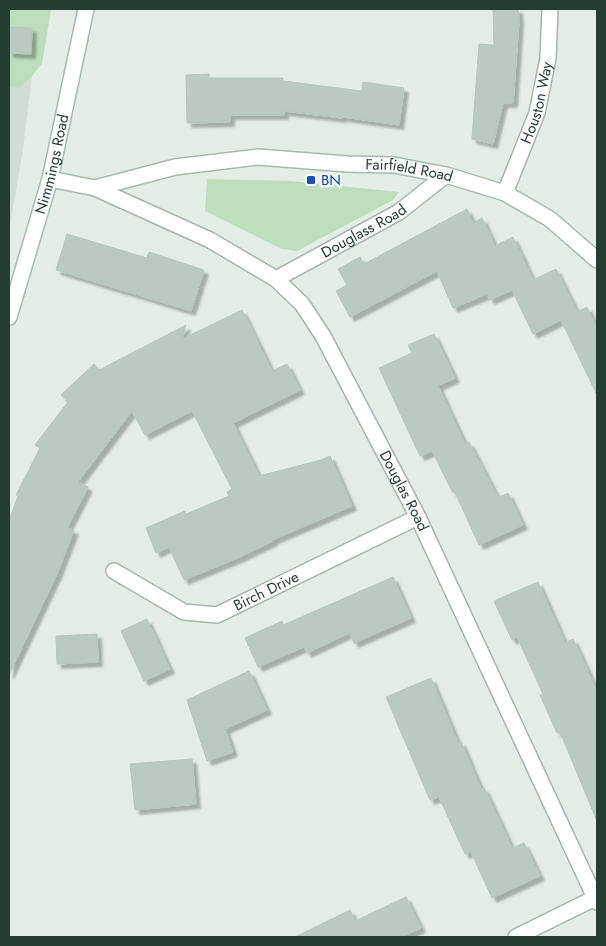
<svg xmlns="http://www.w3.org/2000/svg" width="606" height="946" font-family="Jost,sans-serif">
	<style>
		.built { fill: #d1ddd4 }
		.green { fill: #bcdebd }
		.building { fill: #bbcac1; stroke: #b5c6bb; filter: url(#shadow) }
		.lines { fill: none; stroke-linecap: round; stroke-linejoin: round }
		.minor-casing { stroke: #a6b5ac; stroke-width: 18 }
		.secondary-casing { stroke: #a4bbae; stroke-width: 18 }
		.minor { stroke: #fff; stroke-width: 15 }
		.secondary { stroke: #fff; stroke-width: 15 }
		.transit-dot { fill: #1a4fb4; stroke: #f4f9f5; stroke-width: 2 }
		.labels { text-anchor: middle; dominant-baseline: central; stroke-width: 5; stroke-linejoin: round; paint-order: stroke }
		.street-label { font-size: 15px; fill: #233e30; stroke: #f4f9f5 }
		.transit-label { font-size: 15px; fill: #164399; stroke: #f4f9f5; text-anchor: start }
	</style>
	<defs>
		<filter id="shadow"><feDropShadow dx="4.5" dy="4.5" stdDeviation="1" flood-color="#0004"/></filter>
	</defs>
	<rect width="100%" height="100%" fill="#e3ede6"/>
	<path class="built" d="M9,9H51L42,63L32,76L23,149L9,231Z"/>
	<path class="green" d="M9,9H51L42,63L32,76L19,88L9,87Z
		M207,179L291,181L399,192L393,200L297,251L282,249L205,211Z"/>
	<path class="building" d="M493,9H518L519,21L513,103H503L493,144L472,139L479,44L494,45Z
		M9,27L32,28L31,54L9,53Z
		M209,74V78H283V81L362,91L363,82L404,88L399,125L343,117L342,118L284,111V115H230V122L187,123L186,75Z
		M467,209L473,223L482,218L495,246L513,237L533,280L556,269L577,312L587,307L597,329V395L561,320L533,334L512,290L490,300L487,294L453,308L437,271L350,317L336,291L347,285L338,269L360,257L364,264Z
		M67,234L147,258L149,252L204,270L191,311L56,270Z
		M242,310L272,371L287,364L300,390L233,423L259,476L321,460L330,456L352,506L272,540L273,541L240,557L184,580L169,547L156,553L146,528L185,511L186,514L229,496L227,492L232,489L192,411L145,435L132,411L78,482L88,487L67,528L74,530L57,574L9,675V521L18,496L16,495L40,448L35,445L68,402L61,395L94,364L99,370L186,325L182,339Z
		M434,334L455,378L438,386L465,444L469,442L498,498L508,493L523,525L479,545L455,492L453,493L432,451L420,456L379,368L412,353L408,345Z
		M393,577L411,618L354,643L349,633L307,653L304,647L258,667L245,638L282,621L283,625Z
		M538,582L565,643L573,639L597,691V821L560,732L557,733L540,695L543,694L517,637L512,640L494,601Z
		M147,619L170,669L144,681L121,631Z
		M97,634L98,662L57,664L56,636Z
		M249,671L267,710L225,729L233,752L207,761L187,700Z
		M431,678L458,743L461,742L481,789L484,788L512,848L524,843L540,876L492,898L471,852L465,854L439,797L430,800L386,697Z
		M192,759L196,804L135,810L130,764Z
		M406,897L421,928L401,937H295L350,910L355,921Z"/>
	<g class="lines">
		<defs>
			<g id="minor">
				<path id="s1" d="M95,188L210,240L276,279L302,304L323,336L418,517L597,902"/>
				<path id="s2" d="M505,193L537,113L548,58L550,9"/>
				<path id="s3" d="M276,279L399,212L446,175"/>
				<path id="s4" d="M114,571L184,612L217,615L418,517"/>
				<path d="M516,937L595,898"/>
			</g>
			<g id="secondary">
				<path id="s5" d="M50,179L95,188L175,167L258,157L347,164L394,165L446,175L505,193L550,219L597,260"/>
				<path id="s6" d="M9,317L50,179L86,9"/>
			</g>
		</defs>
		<use href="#minor" class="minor-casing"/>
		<use href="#secondary" class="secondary-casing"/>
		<use href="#minor" class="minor"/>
		<use href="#secondary" class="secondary"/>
	</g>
	<rect class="transit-dot" x="306" y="175" width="10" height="10" rx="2.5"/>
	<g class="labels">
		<g class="street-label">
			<text stroke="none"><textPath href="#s2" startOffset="96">Houston Way</textPath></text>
			<text stroke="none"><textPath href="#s6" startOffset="159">Nimmings Road</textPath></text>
			<text stroke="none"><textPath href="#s5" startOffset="364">Fairfield Road</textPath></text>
			<text stroke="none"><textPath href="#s3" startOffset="100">Douglass Road</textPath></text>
			<text stroke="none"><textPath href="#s1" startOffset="452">Douglas Road</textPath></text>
			<text stroke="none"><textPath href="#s4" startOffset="169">Birch Drive</textPath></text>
		</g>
		<g class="transit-label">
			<text x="321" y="180">BN</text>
		</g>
	</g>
	<rect width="606" height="946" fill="none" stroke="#233e30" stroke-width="20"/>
</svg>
